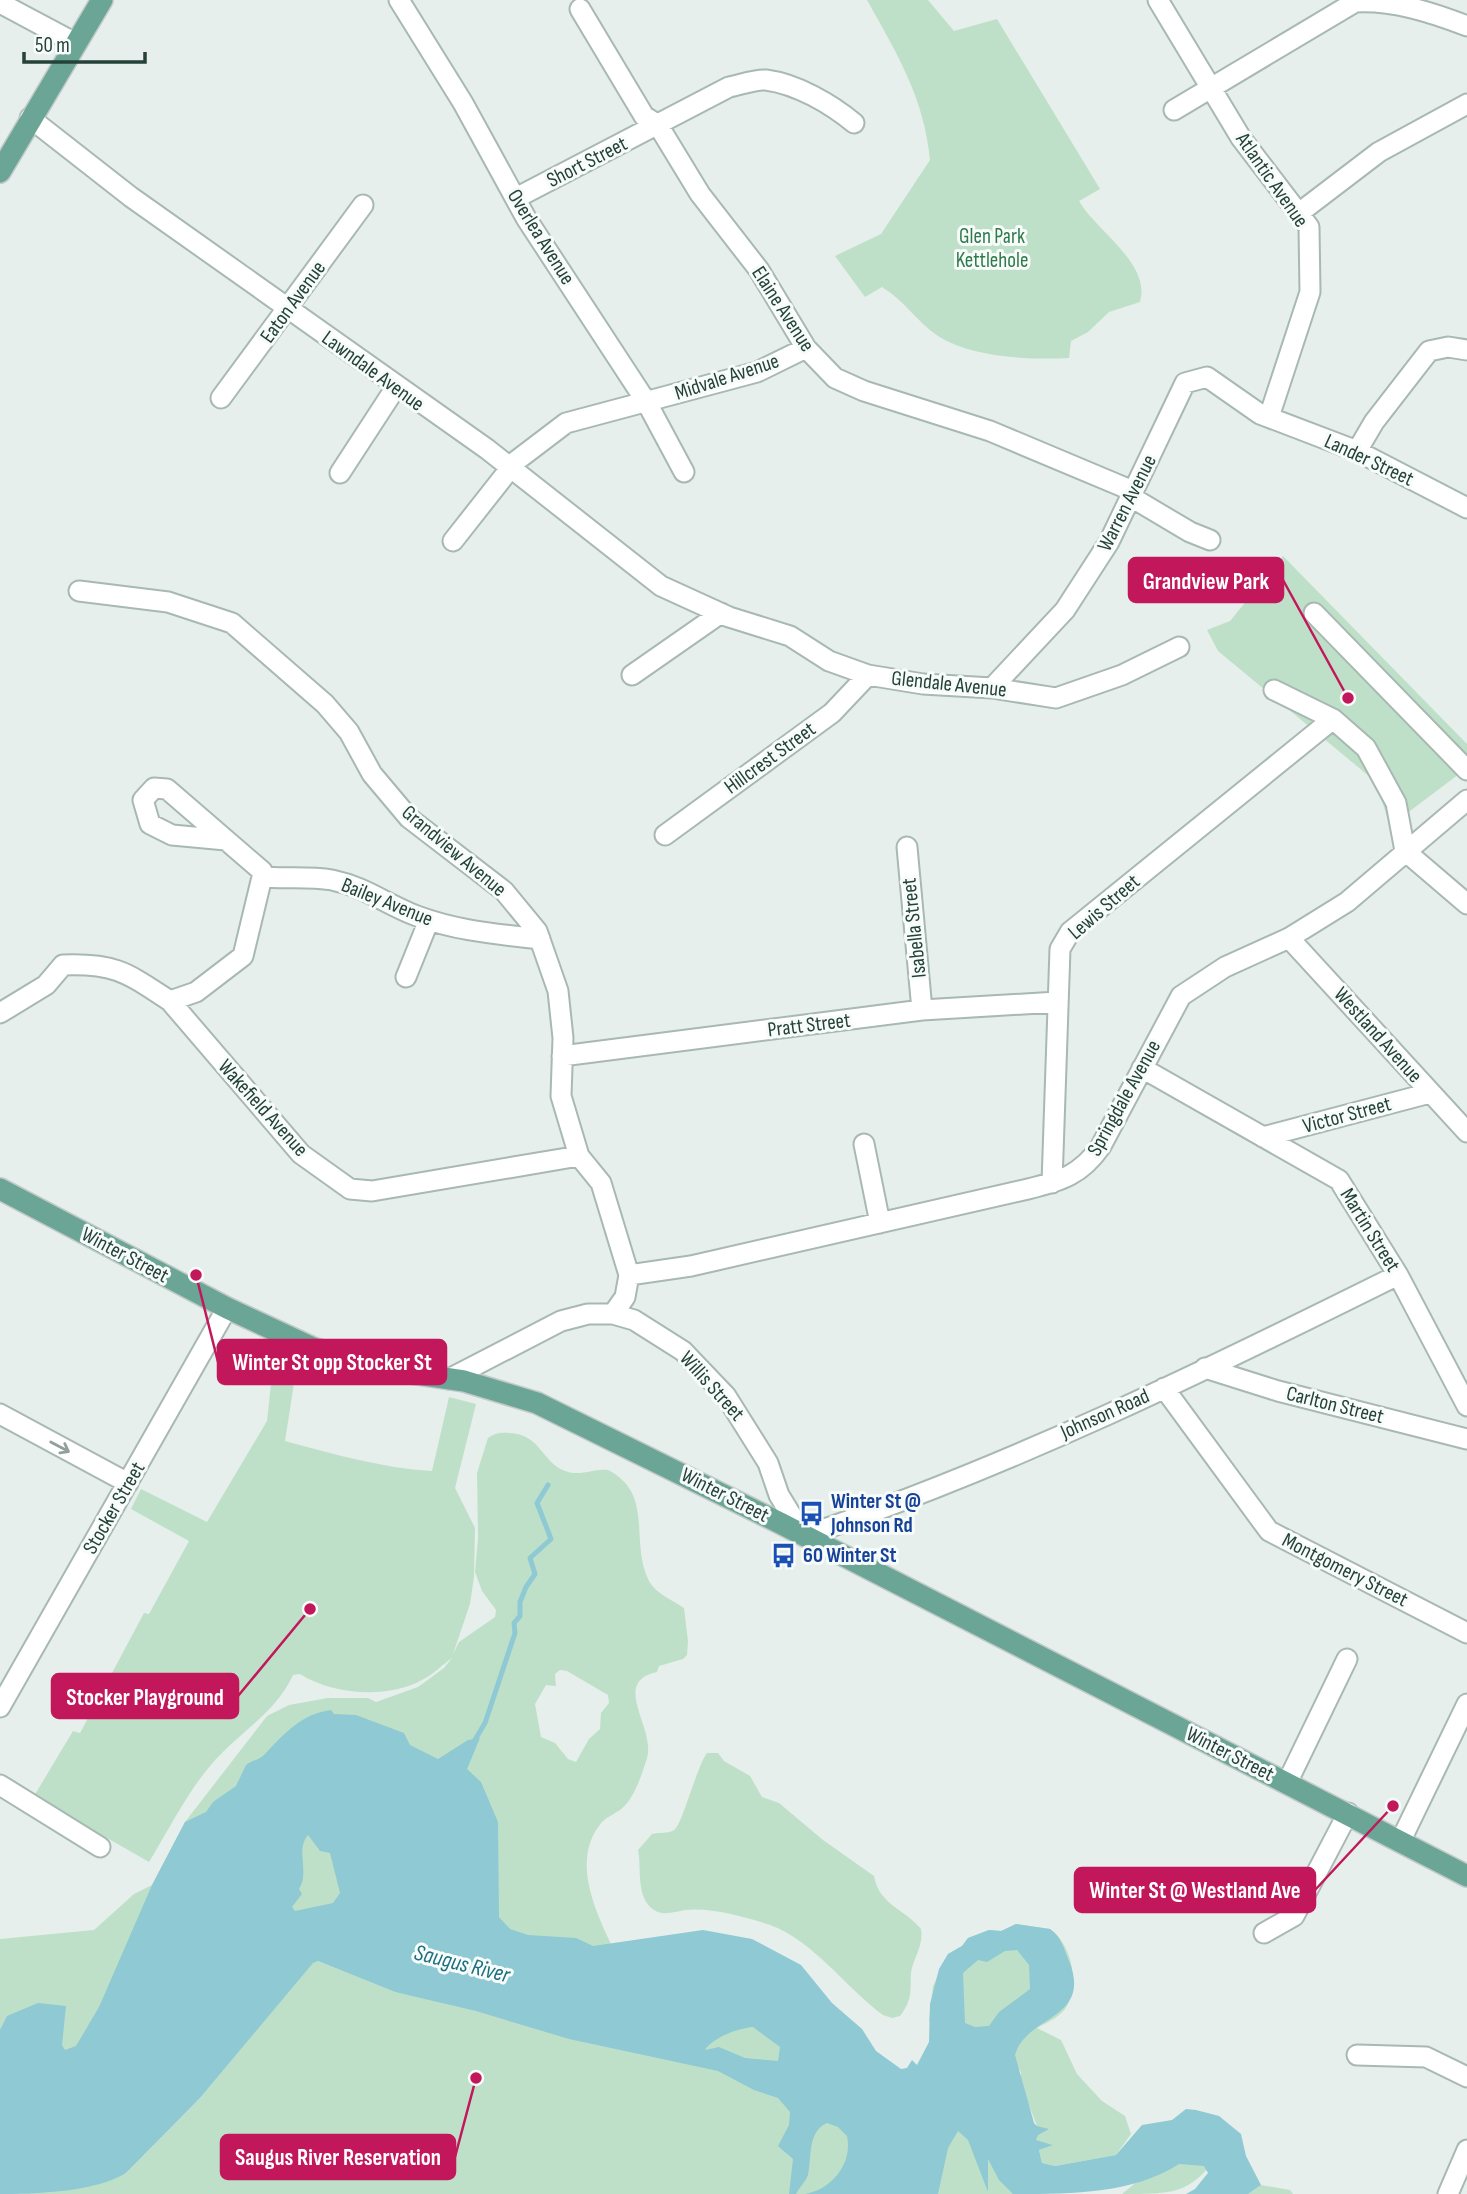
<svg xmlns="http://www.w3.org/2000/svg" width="1467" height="2194" font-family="'Sofia Sans Condensed',sans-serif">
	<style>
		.green { fill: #bfe0c8; fill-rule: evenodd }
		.water { fill: #8ec9d4; fill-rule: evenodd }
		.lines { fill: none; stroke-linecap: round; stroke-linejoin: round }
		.stream { stroke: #8ec9d4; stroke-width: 5 }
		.minor-casing { stroke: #a8b8b2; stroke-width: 23 }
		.major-casing { stroke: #c2cac8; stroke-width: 24 }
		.minor { stroke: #fff; stroke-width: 19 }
		.major { stroke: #6aa596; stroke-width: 21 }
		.oneway { stroke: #92a09c }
		.labels { text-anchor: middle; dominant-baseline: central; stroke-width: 6; stroke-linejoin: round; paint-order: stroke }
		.street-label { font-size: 21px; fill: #24423a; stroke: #f7fbf9 }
		.park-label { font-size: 21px; fill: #2d7a4b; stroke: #f7fbf9 }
		.transit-label { font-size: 21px; font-weight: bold; fill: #164399; stroke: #f7fbf9; text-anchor: start }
		.water-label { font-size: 23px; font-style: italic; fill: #1c6f80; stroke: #f7fbf9 }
		.leader { fill: none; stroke: #c2185b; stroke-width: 2.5 }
		.callout-dot { fill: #c2185b; stroke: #f7fbf9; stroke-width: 2.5 }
		.callout { fill: #c2185b; stroke: #c2185b; stroke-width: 2.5 }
		.callout-label { font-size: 23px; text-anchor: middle; font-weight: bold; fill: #fff }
	</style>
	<rect width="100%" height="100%" fill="#e6efeb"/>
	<path class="green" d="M867,0H928L954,31L997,19L1100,189L1079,201C1096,231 1151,263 1140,302L1109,312L1088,332L1071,341L1069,358C1031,360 972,358 938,336C917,322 904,300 882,287L865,297L835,256L881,234L930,160C924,97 897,54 867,0Z
		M1283,556L1467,744V768L1390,826L1376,782L1218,651L1207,630L1230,621Z
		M274,1356L297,1364L285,1441C334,1454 381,1468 432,1471L449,1397L476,1404L455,1488L475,1528L474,1577L470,1604L453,1654L459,1642L495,1617L496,1610L482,1591L475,1572L478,1538L477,1473L488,1438C494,1433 501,1432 509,1433C541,1434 542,1463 565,1471C581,1477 593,1468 608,1470C655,1494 629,1542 649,1581C655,1593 674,1601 684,1608L688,1641L687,1655L683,1659L659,1666L657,1672C610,1682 656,1728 647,1758C642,1774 634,1800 620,1810C614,1814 607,1817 602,1822C571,1858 594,1908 611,1944L568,1952L353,1895L0,2148V1939L94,1930L134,1894L152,1885L185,1822L267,1716L289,1705L328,1698H368L376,1702L418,1687L444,1668L452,1658C443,1664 434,1674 422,1680C387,1699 333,1695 300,1674L293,1675C277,1710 247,1727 221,1754C191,1784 171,1826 149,1862L34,1796L73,1731L80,1733L144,1613L149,1614L189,1541L131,1509L141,1489L207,1522L267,1421ZM560,1670L567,1671L608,1695L609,1703L601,1713L600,1729L589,1739L576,1762L568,1759L555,1743L541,1737L535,1704L546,1685L556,1686L555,1674Z
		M707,1753H718L724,1761L750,1776L762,1797L779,1803L823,1840L874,1876C879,1905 905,1909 921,1929C924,1946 913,1958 911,1973C910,1991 913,1999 900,2016L892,2018L883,2015C846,1988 814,1941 770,1925C746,1917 710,1907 685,1910C675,1912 663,1916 654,1910C635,1897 642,1868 638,1850L652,1834C659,1832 668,1834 674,1830C682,1826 696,1768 707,1753Z
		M1016,1924L1050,1929C1072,1944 1081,1987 1065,2009C1058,2018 1046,2023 1037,2028L1061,2040L1077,2074L1102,2101L1125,2116L1131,2134L1116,2155L1055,2166L1042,2163L1039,2150L1052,2145L1036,2140L1037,2126L1021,2085V2072L995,2031L929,2021L933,1986L948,1954L962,1946L968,1938L989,1930L1002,1931Z
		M318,1961L395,1992L442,2002L762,2026L859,2136L872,2194H20L91,2185L126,2173L200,2098L313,1962Z
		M955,2124L1024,2194H935L936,2147Z
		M1217,2157C1189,2194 1174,2194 1122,2194L1156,2166Z
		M1261,2185L1290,2190L1293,2194H1248Z"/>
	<path class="water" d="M331,1710L334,1714L356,1715L404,1733L410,1745L438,1759L468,1740L480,1738L467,1769L481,1782L498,1822L499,1917L510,1929L528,1935L576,1938L593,1946L703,1930L752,1939L801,1965L832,2003L862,2029L876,2051L901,2069L907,2068L912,2060L917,2065L929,2042L930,2004L939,1969L948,1954L962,1946L968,1938L989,1930L1001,1931L1016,1924L1050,1929C1061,1936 1064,1949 1069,1961C1093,2020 1026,2015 1015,2055L1034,2123L1037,2126L1049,2129L1038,2135L1036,2140L1053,2145L1039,2150L1042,2163L1055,2166L1116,2155L1142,2125L1172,2120L1186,2109L1196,2110L1219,2116L1241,2134L1246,2156L1261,2185L1248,2194H1186L1195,2189L1208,2173L1204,2166L1179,2164C1132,2194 1072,2194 1013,2194L999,2180L988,2159V2192L968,2140L958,2131L948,2148L938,2194H805C831,2190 853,2164 847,2136L838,2127L827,2123C807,2132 812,2157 808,2175C806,2181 799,2188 796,2194H789L793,2159L778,2146L789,2125L790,2112L778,2098L754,2090L718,2071L569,2039L476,2011L395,1992L318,1961L313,1963L200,2098L126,2173C96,2192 35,2194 0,2194V2030L7,2016L38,2003L66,2006L62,2045L65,2050L76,2046L99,2007L152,1885L185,1822L206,1812L213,1802L236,1786L246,1765C252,1760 260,1760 265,1754C285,1733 301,1714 331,1710ZM308,1835L320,1851L330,1853L340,1893L333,1903L295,1911L292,1907L302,1894L299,1889C310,1872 295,1850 308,1835ZM1005,1951L1017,1950L1029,1965L1030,1989L999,2012L989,2026L975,2027L965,2023L963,1973L978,1960L987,1962ZM753,2027L780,2047L778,2061L745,2058L719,2047L705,2050C712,2038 738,2028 753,2027Z"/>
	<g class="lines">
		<path class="stream" d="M473,1743L485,1723L515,1633L514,1623L520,1616V1602L526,1587L535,1574L530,1558L551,1539L537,1503L548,1485"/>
		<defs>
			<path id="minor" d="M399,0L463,103L526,218L647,403L684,472
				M1158,0L1241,138L1309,227L1310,292L1269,417
				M0,3L75,43
				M580,9L644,116L658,125L700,194L759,270L806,348L835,378L864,391L990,431L1133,491
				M1174,110L1355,2C1393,0 1431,12 1467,26
				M30,118L131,197L487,449L661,586L729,617L790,636L829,661L868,675L923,684L992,688L1056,698L1122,675L1179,647
				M516,198L729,87C740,85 755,79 766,80C797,84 831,104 854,123
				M1299,213L1379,152L1467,104
				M221,398L363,205
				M1357,451L1374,422L1429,351L1448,347L1467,350
				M340,473L396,387
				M1131,497L1190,532L1210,540
				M453,541L516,461L566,423L757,372L806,348
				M79,591L168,602L232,623L325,704L349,732L372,774L409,818L504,891L537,931L558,991L563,1038L561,1096L579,1156L601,1183L629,1275
				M1314,613L1467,770
				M632,675L721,613
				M992,688L1065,610L1109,542L1185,383L1207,377L1260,414L1357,451L1467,508
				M1274,690L1333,719L1366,748L1396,803L1405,851L1467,904
				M665,835L832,713L868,675
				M226,840L172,835L150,824L143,800L154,788L167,789L262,871V877
				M907,847L922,1010
				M1289,938L1467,1132
				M406,977L429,920
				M170,1001L301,1154L350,1189L372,1191L579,1156
				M0,1013L46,985L63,965C116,963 127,973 170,1001L196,992L243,956L262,877C285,879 309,876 332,880C366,887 387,905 417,916C457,931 497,934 540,939
				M562,1056L922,1010L1057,1002
				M1142,1068L1339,1180L1398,1275L1467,1406
				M1263,1137L1430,1093
				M864,1144L880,1223
				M1052,1183L1060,949L1070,932L1333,719
				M613,1314L625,1297L629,1275L691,1266L1028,1189C1061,1181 1081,1175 1101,1146L1181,996L1225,967L1289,938L1347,902L1467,800
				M1205,1368L1278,1391L1467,1439
				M449,1379L561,1321L588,1314H613L634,1320L683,1351L726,1396L768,1463L779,1495L804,1536C1009,1467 1205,1371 1398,1275
				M1164,1388L1269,1531L1467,1633
				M0,1414L128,1483
				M0,1707L227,1308
				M1287,1783L1347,1659
				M0,1785L100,1847
				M1401,1840L1467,1704
				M1264,1933L1294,1916L1348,1813
				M1357,2055L1426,2057L1467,2077
				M1448,2194L1467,2150"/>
			<path id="major" d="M0,172L102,0
				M0,1189L227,1308L313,1348L370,1367L464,1381L537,1403L782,1524L1467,1876"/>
		</defs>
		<use href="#minor" class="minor-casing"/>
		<use href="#major" class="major-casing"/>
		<use href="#minor" class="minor"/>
		<use href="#major" class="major"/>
	</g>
	<defs><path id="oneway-shaft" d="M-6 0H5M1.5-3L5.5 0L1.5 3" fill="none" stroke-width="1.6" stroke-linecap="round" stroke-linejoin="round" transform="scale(1.75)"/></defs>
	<use class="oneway" href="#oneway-shaft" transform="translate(60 1447) rotate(28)"/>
	<defs>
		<symbol id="bus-bare" viewBox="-9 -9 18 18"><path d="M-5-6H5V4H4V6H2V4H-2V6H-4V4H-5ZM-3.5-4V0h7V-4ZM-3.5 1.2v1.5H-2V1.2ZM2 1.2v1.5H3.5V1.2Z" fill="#1a4fb4" stroke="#f7fbf9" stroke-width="2.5" paint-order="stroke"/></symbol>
	</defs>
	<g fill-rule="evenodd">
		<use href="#bus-bare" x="794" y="1496" width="35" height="35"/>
		<use href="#bus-bare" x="766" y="1538" width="35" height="35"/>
	</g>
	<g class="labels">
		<g class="street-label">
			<text transform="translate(587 162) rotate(-27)">Short Street</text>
			<text transform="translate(1272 180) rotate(55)">Atlantic Avenue</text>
			<text transform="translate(541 237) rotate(58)">Overlea Avenue</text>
			<text transform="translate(293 302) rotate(-54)">Eaton Avenue</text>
			<text transform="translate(783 309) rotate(57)">Elaine Avenue</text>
			<text transform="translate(373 371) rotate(36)">Lawndale Avenue</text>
			<text transform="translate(727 377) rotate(-18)">Midvale Avenue</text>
			<text transform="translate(1369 460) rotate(25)">Lander Street</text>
			<text transform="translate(1127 503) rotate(-63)">Warren Avenue</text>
			<text transform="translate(949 684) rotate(6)">Glendale Avenue</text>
			<text transform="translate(770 758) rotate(-36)">Hillcrest Street</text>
			<text transform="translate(454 851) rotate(40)">Grandview Avenue</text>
			<text transform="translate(387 902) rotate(22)">Bailey Avenue</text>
			<text transform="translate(1104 907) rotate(-41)">Lewis Street</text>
			<text transform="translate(914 928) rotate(-96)">Isabella Street</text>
			<text transform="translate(809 1025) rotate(-7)">Pratt Street</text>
			<text transform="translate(1378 1035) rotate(48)">Westland Avenue</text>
			<text transform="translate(1124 1098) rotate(-61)">Springdale Avenue</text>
			<text transform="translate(263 1108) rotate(48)">Wakefield Avenue</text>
			<text transform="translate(1347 1115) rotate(-15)">Victor Street</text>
			<text transform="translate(1370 1230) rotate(58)">Martin Street</text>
			<text transform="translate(125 1255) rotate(28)">Winter Street</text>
			<text transform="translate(712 1386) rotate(48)">Willis Street</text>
			<text transform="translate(1335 1405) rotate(14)">Carlton Street</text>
			<text transform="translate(1105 1414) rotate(-24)">Johnson Road</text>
			<text transform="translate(725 1495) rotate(27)">Winter Street</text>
			<text transform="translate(114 1508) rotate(-60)">Stocker Street</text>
			<text transform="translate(1345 1570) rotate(27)">Montgomery Street</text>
			<text transform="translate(1230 1754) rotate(27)">Winter Street</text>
		</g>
		<g class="park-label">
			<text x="992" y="236">Glen Park<tspan x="992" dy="24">Kettlehole</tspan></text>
		</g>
		<g class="transit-label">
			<text x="831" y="1501">Winter St @<tspan x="831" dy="24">Johnson Rd</tspan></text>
			<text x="803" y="1555">60 Winter St</text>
		</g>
		<g class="water-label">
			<text transform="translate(462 1964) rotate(14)">Saugus River</text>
		</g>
	</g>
	<path class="leader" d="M1348 698L1283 580M196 1275L218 1362M310 1609L238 1696M1393 1806L1315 1890M476 2078L455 2157"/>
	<g class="callout-dot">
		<circle cx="1348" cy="698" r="7"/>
		<circle cx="196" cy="1275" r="7"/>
		<circle cx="310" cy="1609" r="7"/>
		<circle cx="1393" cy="1806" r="7"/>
		<circle cx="476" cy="2078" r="7"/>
	</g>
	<g class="callout">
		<rect x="1129" y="558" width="154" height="44" rx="7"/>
		<rect x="218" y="1340" width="228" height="44" rx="7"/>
		<rect x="52" y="1674" width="186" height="44" rx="7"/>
		<rect x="1075" y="1868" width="240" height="44" rx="7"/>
		<rect x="221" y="2135" width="234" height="44" rx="7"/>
	</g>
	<g class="callout-label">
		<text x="1206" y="589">Grandview Park</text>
		<text x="332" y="1370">Winter St opp Stocker St</text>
		<text x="145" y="1705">Stocker Playground</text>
		<text x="1195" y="1898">Winter St @ Westland Ave</text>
		<text x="338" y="2165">Saugus River Reservation</text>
	</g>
	<path d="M24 52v10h121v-10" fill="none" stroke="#24423a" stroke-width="3.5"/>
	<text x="35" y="52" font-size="21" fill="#24423a" stroke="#f7fbf9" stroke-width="5" paint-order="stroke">50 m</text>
</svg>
